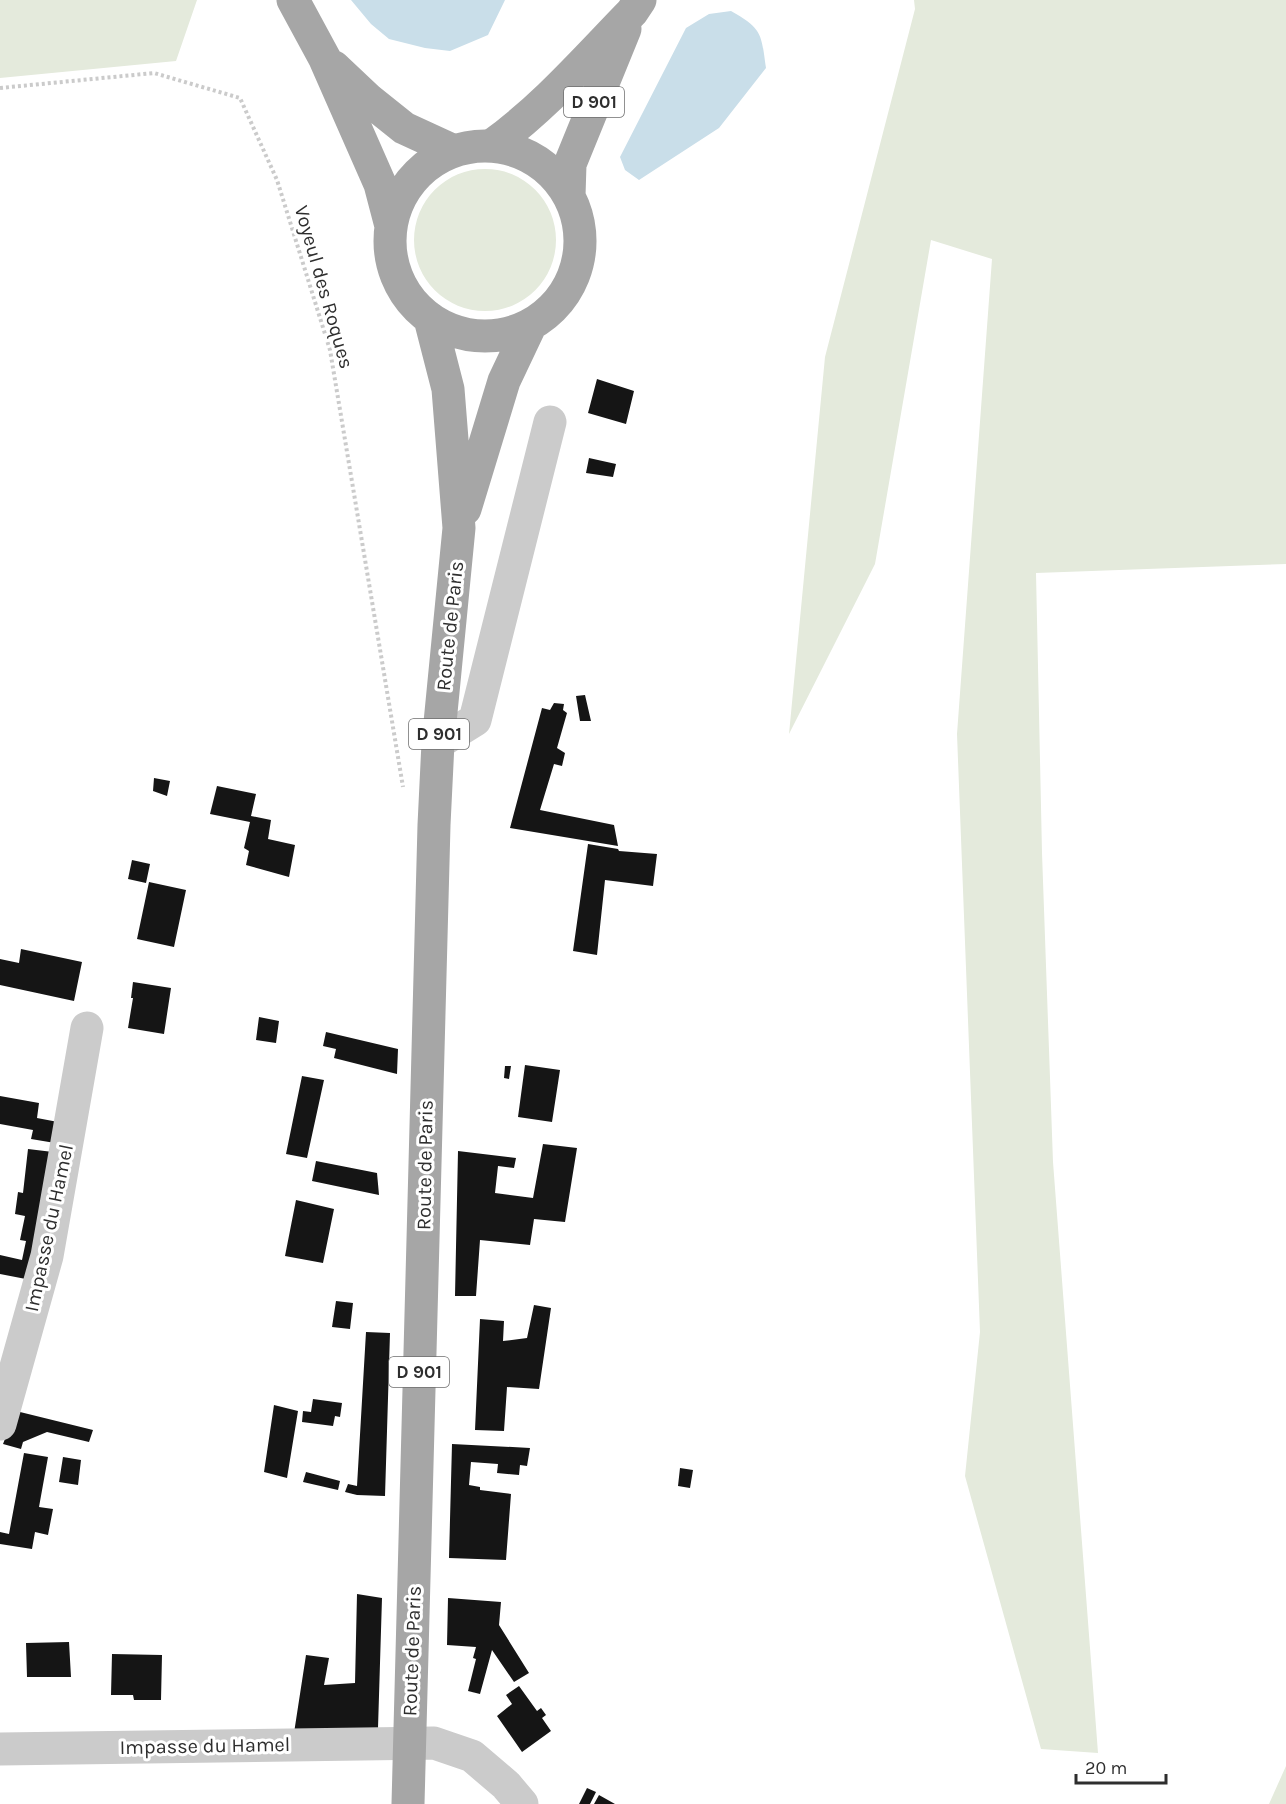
<svg xmlns="http://www.w3.org/2000/svg" width="1286" height="1804" font-family="Karla,sans-serif">
	<style>
		.green { fill: #e4eadc }
		.water { fill: #c9dee9 }
		.building { fill: #151515 }
		.lines { fill: none; stroke-linecap: round; stroke-linejoin: round }
		.path { stroke: #cbcbcb; stroke-width: 4; stroke-dasharray: 3 3; stroke-linecap: butt }
		.minor { stroke: #cbcbcb; stroke-width: 33 }
		.major { stroke: #a6a6a6; stroke-width: 33 }
		.labels { text-anchor: middle; dominant-baseline: central; stroke-width: 6; stroke-linejoin: round; paint-order: stroke }
		.shield { fill: #fff; stroke: #6d6d6d; stroke-width: 1.5 }
		.shield-label { font-size: 18px; font-weight: bold; fill: #2e2e2e }
		.street-label { font-size: 20px; fill: #2e2e2e; stroke: #fff }
	</style>
	<rect width="100%" height="100%" fill="#fff"/>
	<path class="green" d="M0,0H197L176,61L0,78Z
		M914,0H1286V564L1036,573L1042,853L1053,1162L1098,1753L1041,1749L965,1476L980,1332L957,734L992,259L931,240L875,564L789,734L825,357L915,9Z
		M414 240a71 71 0 1 1 142 0a71 71 0 1 1-142 0Z
		M1286,1766V1804H1269Z"/>
	<path class="water" d="M351,0H505L488,35L450,51L425,48L389,39L371,24Z
		M731,11C763,29 761,34 766,68L719,128L639,180L625,170L620,157L686,28L709,14Z"/>
	<path class="building" d="M597,379L634,391L626,424L588,413Z
		M589,458L616,464L613,477L586,473Z
		M585,695L591,721H580L576,696Z
		M554,703L564,704L563,710L567,713L557,748L565,753L562,766L554,764L540,810L614,825L618,846L510,828L542,708L550,710Z
		M154,778L170,781L167,796L153,791Z
		M217,786L256,794L251,816L271,820L268,839L295,845L289,877L246,865L249,851L244,848L250,822L210,814Z
		M588,844L618,849L619,851L657,854L653,886L605,880L597,955L573,951Z
		M132,860L150,864L146,883L128,879Z
		M149,882L186,890L174,947L137,939Z
		M21,949L82,962L74,1001L0,985V959L19,963Z
		M133,982L171,988L164,1034L128,1028L133,998H131Z
		M259,1017L279,1021L276,1043L256,1040Z
		M326,1032L398,1049L397,1074L334,1058L336,1049L323,1046Z
		M525,1065L560,1070L552,1122L518,1117Z
		M505,1066H511L509,1079L504,1078Z
		M302,1076L324,1080L307,1158L286,1154Z
		M0,1096L39,1103L37,1118L58,1122L55,1143L31,1139L33,1130L0,1124Z
		M543,1144L577,1148L565,1222L534,1219L530,1245L480,1240L476,1296H455L458,1151L516,1158L514,1168L498,1166L495,1193L533,1198Z
		M28,1149L53,1152L31,1280L0,1274V1255L22,1260L26,1241L20,1240L25,1216L15,1214L18,1192L23,1193Z
		M316,1161L377,1173L379,1195L312,1181Z
		M296,1200L334,1209L323,1263L285,1256Z
		M336,1301L353,1303L350,1329L332,1327Z
		M534,1305L551,1308L539,1389L507,1387L504,1431L475,1430L480,1319L504,1321L503,1341L527,1338Z
		M366,1332L390,1333L385,1496L357,1495L345,1492L348,1484L357,1486Z
		M313,1399L342,1403L340,1417L335,1416L333,1426L302,1422L303,1411L311,1412Z
		M274,1405L298,1411L287,1478L264,1472Z
		M16,1411L93,1430L89,1442L47,1432L23,1442L21,1449L3,1444Z
		M452,1444L530,1448L527,1466L520,1465L519,1475L497,1473L498,1464L471,1462L469,1485L480,1487V1490L511,1494L506,1560L449,1558Z
		M24,1453L48,1457L39,1507L53,1509L48,1535L35,1532L32,1549L0,1544V1532L9,1534Z
		M63,1457L81,1460L78,1485L59,1482Z
		M680,1468L693,1470L690,1488L678,1486Z
		M306,1472L340,1481L338,1490L303,1482Z
		M357,1594L382,1598L378,1728L294,1733L306,1655L329,1658L324,1685L355,1683Z
		M448,1598L501,1602L499,1625L529,1673L514,1682L492,1650L480,1694L468,1691L476,1659L473,1658L476,1647L447,1645Z
		M69,1642L71,1677H27L26,1643Z
		M112,1654L162,1655L161,1700H134L133,1695H111Z
		M519,1686L537,1711L541,1708L546,1715L542,1718L551,1731L522,1752L497,1716L512,1704L506,1695Z
		M587,1788L596,1792L590,1804H579Z
		M599,1795L615,1804H594Z"/>
	<g class="lines">
		<path class="path" d="M0,88L154,73L240,98L277,180L330,350L403,787"/>
		<path class="minor" d="M438,743L475,720L550,422
			M0,1424L47,1256L87,1028
			M0,1749L434,1743L472,1756L506,1785L522,1804"/>
		<path class="major" d="M293,0L325,59L380,184L391,226
			M334,67L369,100L404,128L454,151
			M491,146C544,108 587,58 632,12L640,0
			M390 241a95 95 0 1 1 190 0a95 95 0 1 1-190 0Z
			M569,196L570,164L625,29
			M465,509L504,381L531,324
			M408,1804L434,825L438,743L459,528L448,389L430,319"/>
	</g>
	<g class="labels">
		<g class="shield">
			<rect x="564" y="87" width="60" height="30" rx="4.5"/>
			<rect x="409" y="719" width="60" height="30" rx="4.5"/>
			<rect x="389" y="1357" width="60" height="30" rx="4.5"/>
		</g>
		<g class="shield-label">
			<text x="594" y="102">D 901</text>
			<text x="439" y="734">D 901</text>
			<text x="419" y="1372">D 901</text>
		</g>
		<g class="street-label">
			<text transform="translate(324 287) rotate(74)">Voyeul des Roques</text>
			<text transform="translate(450 626) rotate(-84)">Route de Paris</text>
			<text transform="translate(425 1165) rotate(-89)">Route de Paris</text>
			<text transform="translate(49 1228) rotate(-78)">Impasse du Hamel</text>
			<text transform="translate(412 1651) rotate(-88)">Route de Paris</text>
			<text transform="translate(205 1746) rotate(-1)">Impasse du Hamel</text>
		</g>
	</g>
	<path d="M1076 1774v9h90v-9" fill="none" stroke="#2e2e2e" stroke-width="3"/>
	<text x="1085" y="1774" font-size="18" fill="#2e2e2e" stroke="#ffffff" stroke-width="4.5" paint-order="stroke">20 m</text>
</svg>
